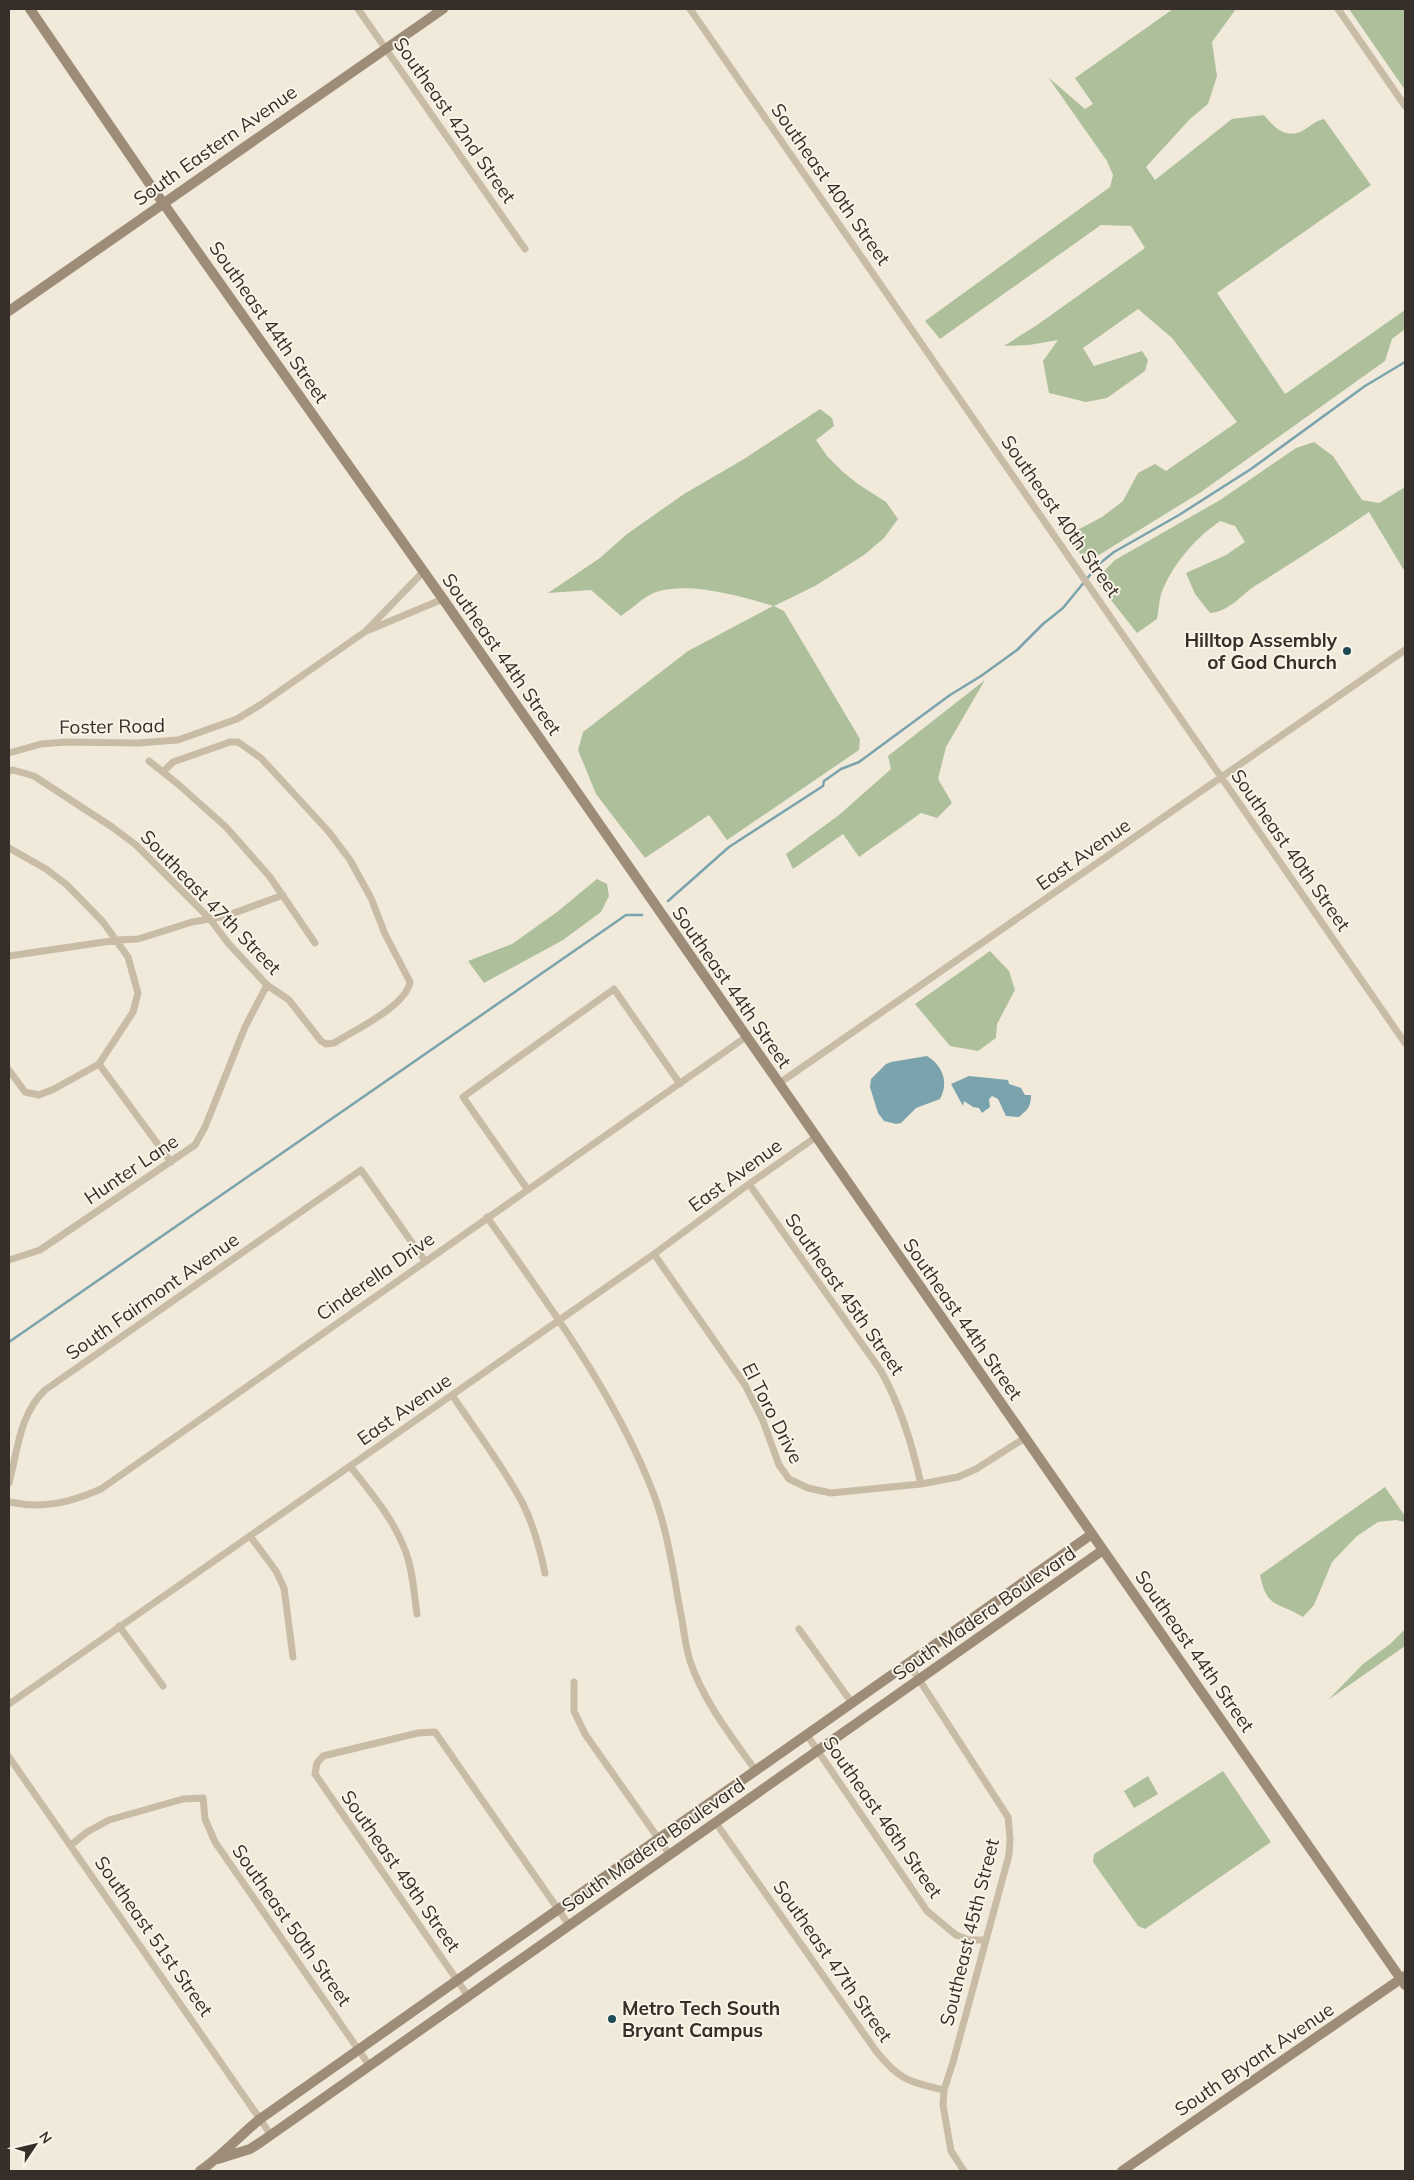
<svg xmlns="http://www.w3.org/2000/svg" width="1414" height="2180" font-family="Mulish,sans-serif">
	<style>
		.green { fill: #aec09b }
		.water { fill: #7aa3ae }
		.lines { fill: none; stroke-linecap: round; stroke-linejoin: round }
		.stream { stroke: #7aa3ae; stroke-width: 2.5 }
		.street { stroke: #c9bca7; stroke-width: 7 }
		.secondary { stroke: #9d8c78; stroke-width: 10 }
		.poi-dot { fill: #1e4a57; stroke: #f9f4e7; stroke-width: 2 }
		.labels { text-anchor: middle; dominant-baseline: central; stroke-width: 4; stroke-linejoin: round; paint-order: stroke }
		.street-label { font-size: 19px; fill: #362e28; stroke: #f9f4e7 }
		.poi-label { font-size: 19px; font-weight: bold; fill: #362e28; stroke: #f9f4e7; text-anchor: end }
	</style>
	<rect width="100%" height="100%" fill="#f1eadb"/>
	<path class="green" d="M1173,9H1236L1212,42L1217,76L1208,104L1190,119L1146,167L1155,180L1232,119L1264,115C1273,126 1284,138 1300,132C1309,128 1314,121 1324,119L1371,185L1217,293L1285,394L1405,310V329L1392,339L1385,361L1201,492L1086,563L1068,535L1102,517L1123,501L1138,473L1155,464L1166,471L1237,422L1172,338L1138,309L1083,348L1094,366L1142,351L1148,360L1145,371L1107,398L1086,402L1049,393L1043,361L1058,340L1029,345L1004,346L1037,325L1145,248L1131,226L1101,225L940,339L925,321L1110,187L1113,175L1107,161L1048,77L1085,109L1093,104L1075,78Z
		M1349,9H1405V90Z
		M820,409L832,418L834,426L816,440L827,456L843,472L858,484L886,502L898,519L884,538L864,555L815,586L774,606L784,611L860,739L859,750L727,840L709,815L645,858L596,794L578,750L583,732L688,651L773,606C742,596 688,581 656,592C644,596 632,609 621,616L591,590L548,593L600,558L627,534L684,494L744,459Z
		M1314,442L1333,456L1362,500L1379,503L1405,487V572L1369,512C1333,537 1296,560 1258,584C1240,595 1231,611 1210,613L1195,594L1186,573L1226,555L1245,542L1235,526L1220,521C1196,538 1175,561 1163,589C1159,598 1159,609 1157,619L1137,633L1095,580L1115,560L1220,500L1296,448Z
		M985,680L946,747L938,779L952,803L937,818L921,813L859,857L843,834L793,869L786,854L839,815L891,769L888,756Z
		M597,879L607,884L609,896L601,912L563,940L484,983L468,961L512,944L557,912Z
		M990,951L1009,971L1015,990L997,1024L996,1038L978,1051L950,1046L915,1004Z
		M1385,1487L1405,1516V1522L1396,1520L1378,1522L1357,1536L1332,1562L1314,1605L1303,1617C1277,1601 1267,1609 1260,1575Z
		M1405,1629V1646L1328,1700L1363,1664L1390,1644Z
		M1223,1771L1271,1842L1145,1929L1138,1926L1093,1862L1094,1854Z
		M1148,1776L1158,1794L1134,1808L1124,1791Z"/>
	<path class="water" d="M927,1056C943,1066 949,1082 940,1099L916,1108L901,1123L896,1124L884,1121L878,1113L870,1087L871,1079L886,1064L891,1062Z
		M969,1076L1008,1080L1009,1084L1021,1088L1025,1095H1031C1031,1107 1027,1110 1019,1117L1006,1116L998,1099L992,1096L989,1099L990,1107L982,1113L979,1108L973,1107L964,1101L963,1106L951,1084Z"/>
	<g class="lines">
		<path class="stream" d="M668,901L729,847L823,786L824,781L841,769L859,762L950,695L981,676L1017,650L1043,624L1063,608L1099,564L1114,552L1179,515L1251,469L1365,386L1405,362
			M9,1342L626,915H642"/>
		<path class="street" d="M358,9L525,249
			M690,9L1405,1043
			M1338,9L1405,106
			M369,630L443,599
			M9,753L41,744L66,742L138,743L178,740L237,719L260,705L366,631L423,572
			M149,761L179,785L226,827L270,877L315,943
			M9,771L13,770L34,776L112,827L136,845L210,919L228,943L267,985L289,1000L321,1041L326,1044L334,1043C355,1030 406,1006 410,982L385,934L371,898L350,860L329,832L261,758L238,742H230L173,762L164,771
			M9,848L46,869L67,885L103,922L128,957L138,993L133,1012L99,1064L54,1089L39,1095L25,1092L9,1070
			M9,956L118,940L138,939L192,922L226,916L283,895
			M99,1064L171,1162
			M778,1084L1405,650
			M749,1184L881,1371C901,1407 912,1444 921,1484
			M528,1190L463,1097L614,989L680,1084
			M487,1217C548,1304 616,1395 654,1495C669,1535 674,1579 682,1620C684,1633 686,1648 690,1661C704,1702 731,1736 756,1771
			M654,1254L745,1385L763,1421L779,1465L789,1479L808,1488L831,1493L921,1484L958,1477L976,1469L1025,1438
			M9,1260L40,1250L195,1145L205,1127L245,1027L267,985
			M452,1395C476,1431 503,1466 523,1504C534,1526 540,1549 545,1573
			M350,1466C371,1493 393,1518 405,1550C413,1570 414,1593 417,1614
			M9,1483C18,1450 19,1415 45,1390L361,1170L425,1261
			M9,1502C43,1509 69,1503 101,1489L746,1037
			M250,1536L276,1571L284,1588L293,1657
			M119,1626L163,1686
			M799,1629L852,1703
			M909,1664L1008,1817L1010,1839L1009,1855L953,2062L944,2090L943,2105L951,2151L964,2171
			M574,1682V1711L585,1734L670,1855
			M9,1704L654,1254L749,1184L816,1137
			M807,1735L927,1911L956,1935L969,1940H985
			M9,1757L271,2135
			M716,1823L876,2051C899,2080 909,2082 944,2090
			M71,1845L87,1832L109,1820L183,1799L203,1798L205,1819L215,1842L369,2065
			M468,1996L315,1774L317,1763L323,1756L418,1733L435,1732L569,1925"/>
		<path class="secondary" d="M30,9L149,183L443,599L1405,1985
			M9,311L443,9
			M218,2159L250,2149L261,2142L1103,1550
			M200,2171C222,2156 239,2136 260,2119L1092,1534
			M1122,2171L1405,1976"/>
	</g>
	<g class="poi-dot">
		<circle cx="1347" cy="651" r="5"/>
		<circle cx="612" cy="2019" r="5"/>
	</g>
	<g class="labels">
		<g class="street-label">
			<text transform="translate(455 120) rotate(55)">Southeast 42nd Street</text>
			<text transform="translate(215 145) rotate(-35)">South Eastern Avenue</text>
			<text transform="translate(831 184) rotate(55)">Southeast 40th Street</text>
			<text transform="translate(269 322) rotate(55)">Southeast 44th Street</text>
			<text transform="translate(1061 516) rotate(55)">Southeast 40th Street</text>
			<text transform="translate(502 654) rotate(55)">Southeast 44th Street</text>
			<text transform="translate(112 726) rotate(-1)">Foster Road</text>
			<text transform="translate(1291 850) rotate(55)">Southeast 40th Street</text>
			<text transform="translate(1083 854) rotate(-35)">East Avenue</text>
			<text transform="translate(211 902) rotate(46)">Southeast 47th Street</text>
			<text transform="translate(732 987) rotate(55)">Southeast 44th Street</text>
			<text transform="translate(131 1169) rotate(-34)">Hunter Lane</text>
			<text transform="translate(735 1175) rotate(-36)">East Avenue</text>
			<text transform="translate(375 1276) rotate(-35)">Cinderella Drive</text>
			<text transform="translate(845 1294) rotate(55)">Southeast 45th Street</text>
			<text transform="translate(152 1296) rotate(-35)">South Fairmont Avenue</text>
			<text transform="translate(963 1319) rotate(55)">Southeast 44th Street</text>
			<text transform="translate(404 1409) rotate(-35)">East Avenue</text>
			<text transform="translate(773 1413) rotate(63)">El Toro Drive</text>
			<text transform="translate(984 1613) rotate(-35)">South Madera Boulevard</text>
			<text transform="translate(1195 1651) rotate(55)">Southeast 44th Street</text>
			<text transform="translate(883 1817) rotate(55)">Southeast 46th Street</text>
			<text transform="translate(653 1845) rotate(-35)">South Madera Boulevard</text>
			<text transform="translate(401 1871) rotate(55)">Southeast 49th Street</text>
			<text transform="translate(292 1925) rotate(55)">Southeast 50th Street</text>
			<text transform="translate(969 1932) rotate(-76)">Southeast 45th Street</text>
			<text transform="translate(154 1936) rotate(55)">Southeast 51st Street</text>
			<text transform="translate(833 1961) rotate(55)">Southeast 47th Street</text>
			<text transform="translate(1254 2059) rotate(-34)">South Bryant Avenue</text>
		</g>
		<g class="poi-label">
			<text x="1337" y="640">Hilltop Assembly<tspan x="1337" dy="22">of God Church</tspan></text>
			<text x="622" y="2008" text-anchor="start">Metro Tech South<tspan x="622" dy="22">Bryant Campus</tspan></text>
		</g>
	</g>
	<rect width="1414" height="2180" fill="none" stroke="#362e28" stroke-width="20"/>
	<g transform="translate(35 2145) rotate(55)" stroke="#f9f4e7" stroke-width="4" paint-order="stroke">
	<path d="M0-4L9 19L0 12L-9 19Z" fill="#362e28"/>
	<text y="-8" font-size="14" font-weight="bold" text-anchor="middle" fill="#362e28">N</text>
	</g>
</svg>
